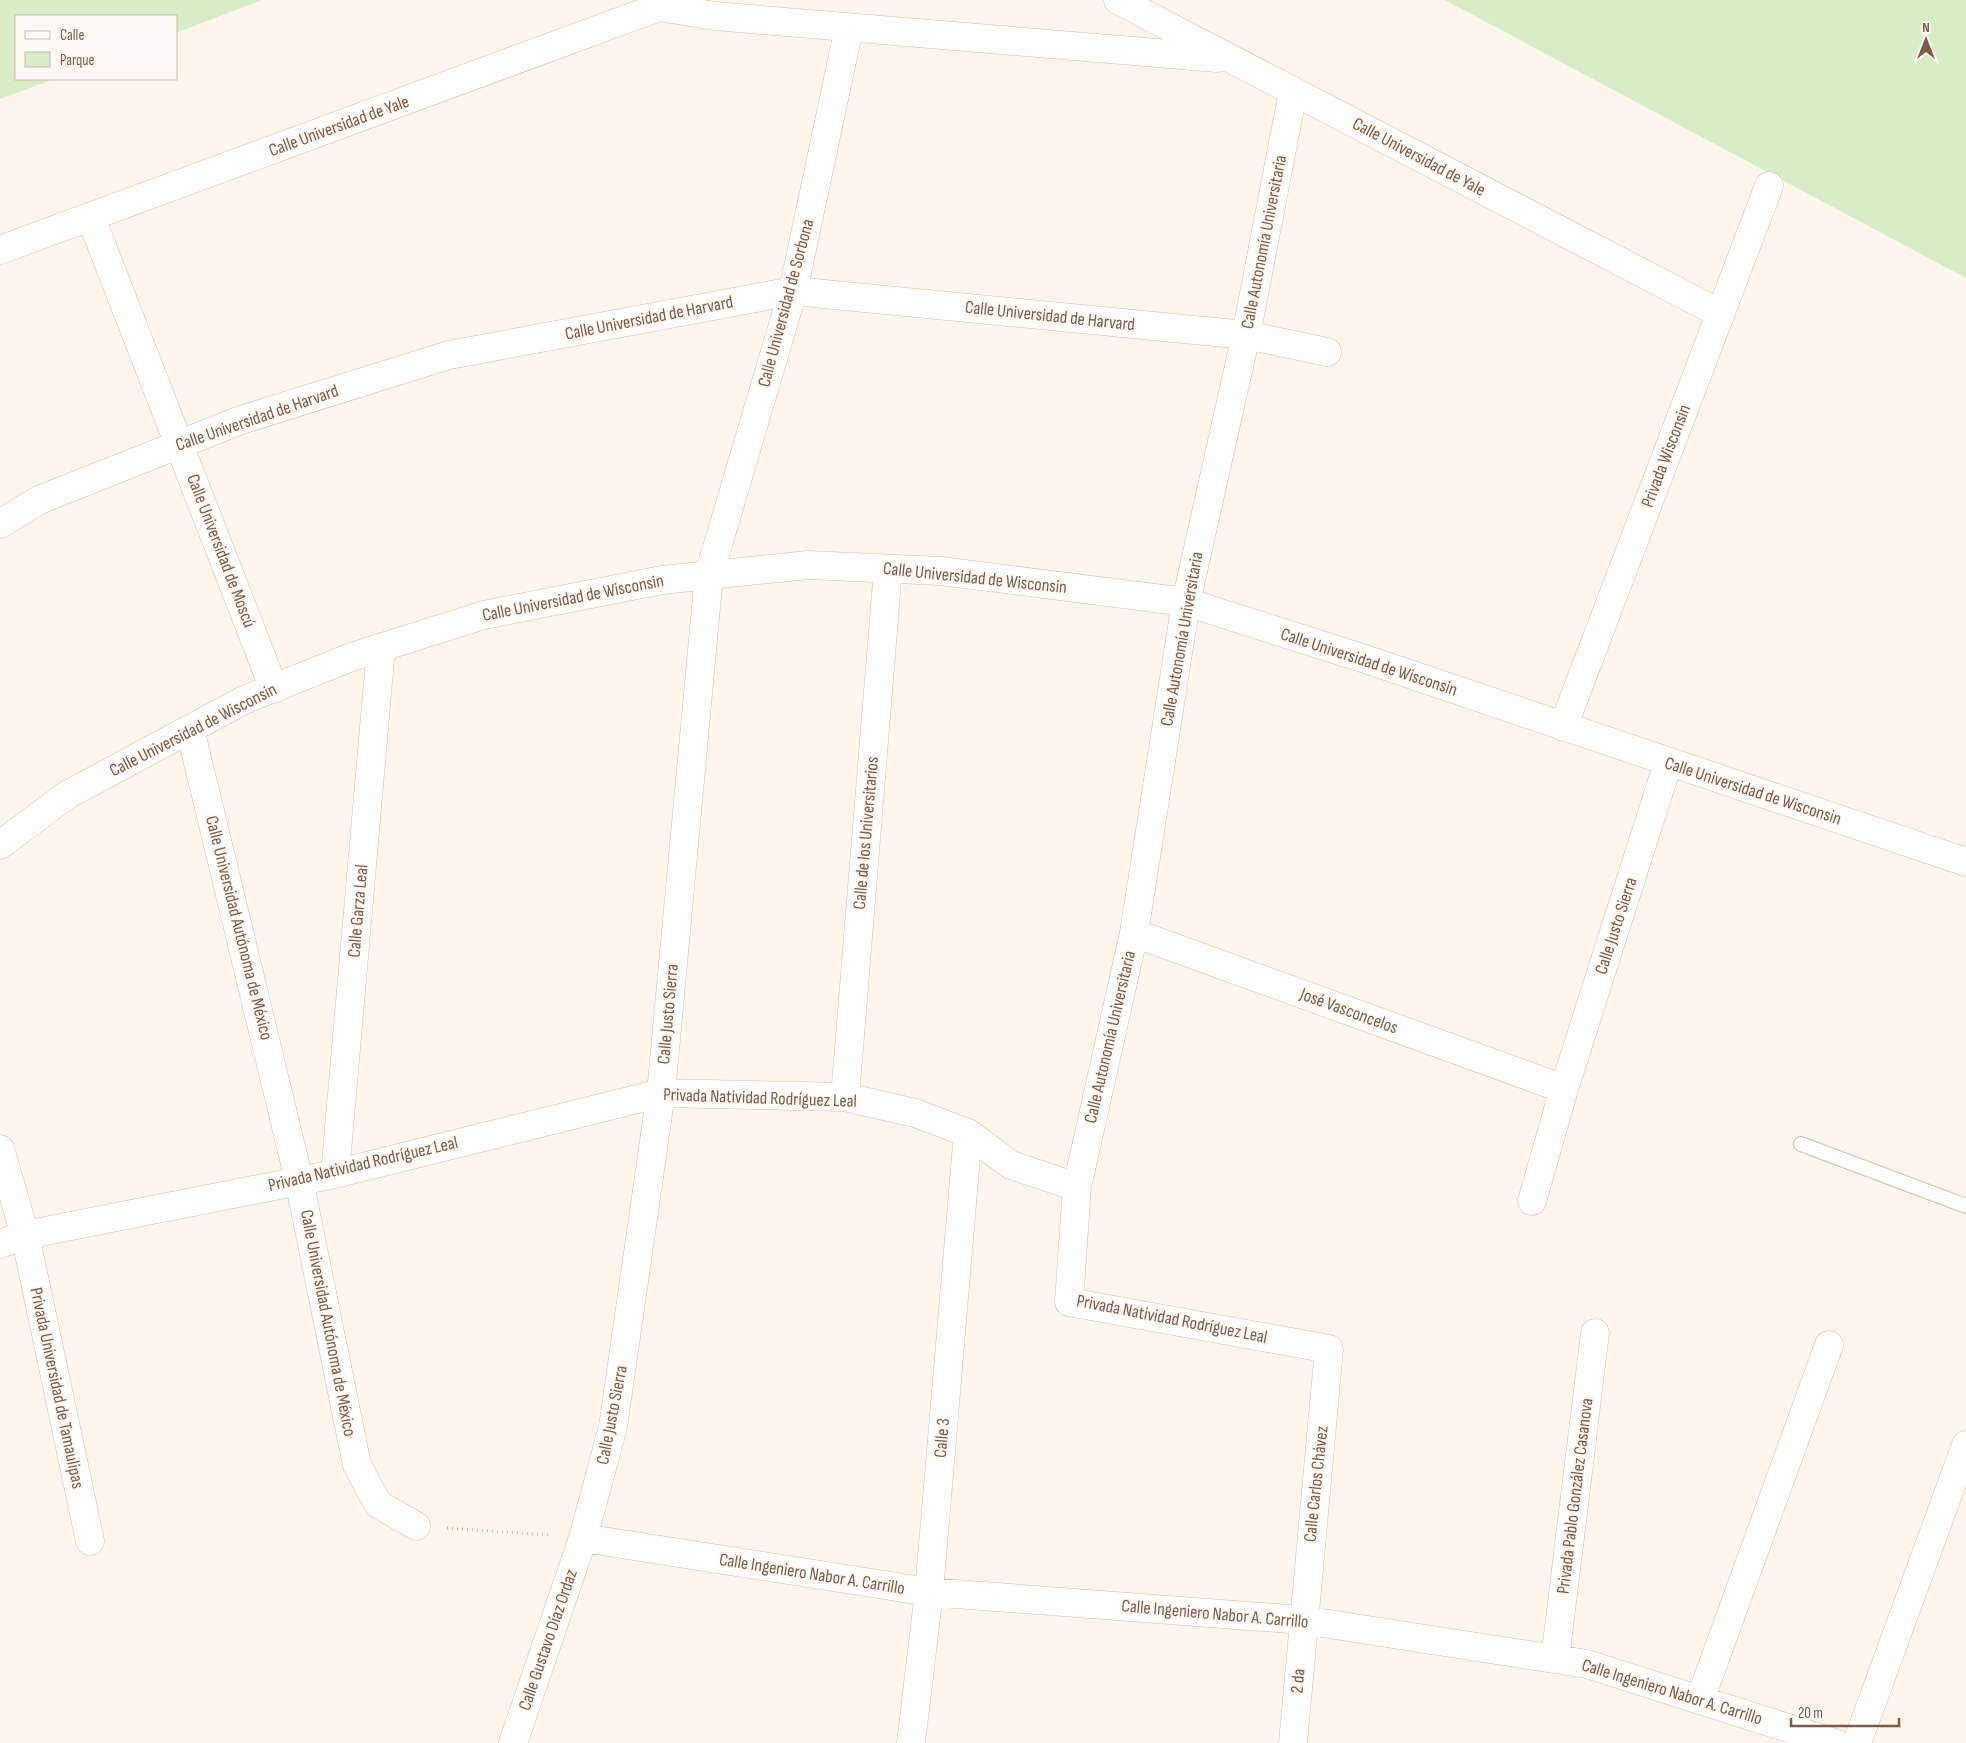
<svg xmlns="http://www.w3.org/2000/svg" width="1966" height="1743" font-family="'Sofia Sans Condensed',sans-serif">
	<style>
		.park { fill: #d8ecc9 }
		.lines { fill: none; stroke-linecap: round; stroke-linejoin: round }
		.lane-casing { stroke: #d1beb0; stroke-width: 16 }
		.street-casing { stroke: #d1beb0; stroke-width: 29 }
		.path { stroke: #d9b8a5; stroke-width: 3; stroke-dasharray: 1 4; stroke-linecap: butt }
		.lane { stroke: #fff; stroke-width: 14 }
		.street { stroke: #fff; stroke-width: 28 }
		.labels { text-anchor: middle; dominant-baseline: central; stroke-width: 4; stroke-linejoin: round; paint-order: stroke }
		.street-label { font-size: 18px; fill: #7a5c4d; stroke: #fffaf3 }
	</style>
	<rect width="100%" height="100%" fill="#fdf6ec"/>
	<path class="park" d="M0,0H262L176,33V16H16V79H54L0,99Z
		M1445,0H1966V278Z"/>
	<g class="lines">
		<defs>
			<path id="lane" d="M1801,1144L1966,1206"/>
			<path id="street" d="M1118,0L1721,314
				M659,7L715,16L1217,58
				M91,218L274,689
				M0,250L678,0
				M0,524L39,500L241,420L449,355L793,291L1246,335L1327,352
				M1563,727L1769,186
				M190,729L299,1180L357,1465L378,1504L416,1526
				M0,845L67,795L190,729L244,700L354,656L484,615L662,580L808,565L941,571L1186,602L1365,659L1966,862
				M1134,933L1564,1089
				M845,1097L888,569
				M0,1149L25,1235L90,1541
				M335,1174L381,648
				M1532,1201L1564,1089L1668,763
				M0,1244L25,1235L335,1174L661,1093L845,1097L915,1113L968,1133L1011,1165L1077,1187
				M583,1538L929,1592L1303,1620L1587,1664L1835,1743
				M1555,1659L1595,1333
				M1700,1700L1829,1345
				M513,1743L583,1538L613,1427L661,1093L709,575L793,291L849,28
				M911,1743L929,1592L968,1133
				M1293,1743L1329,1349L1069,1302L1077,1187L1134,933L1186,602L1246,335L1293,92
				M1857,1743L1966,1445"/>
		</defs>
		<use href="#lane" class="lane-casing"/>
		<use href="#street" class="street-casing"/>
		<path class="path" d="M447,1528L550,1535"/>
		<use href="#lane" class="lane"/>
		<use href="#street" class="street"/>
	</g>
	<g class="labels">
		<g class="street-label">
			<text transform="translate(339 126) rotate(-20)">Calle Universidad de Yale</text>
			<text transform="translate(1419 157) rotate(28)">Calle Universidad de Yale</text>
			<text transform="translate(1264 242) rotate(-79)">Calle Autonomía Universitaria</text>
			<text transform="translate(786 303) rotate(-75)">Calle Universidad de Sorbona</text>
			<text transform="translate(1050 316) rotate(6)">Calle Universidad de Harvard</text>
			<text transform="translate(649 318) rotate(-11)">Calle Universidad de Harvard</text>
			<text transform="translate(257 418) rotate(-19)">Calle Universidad de Harvard</text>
			<text transform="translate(1666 456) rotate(-69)">Privada Wisconsin</text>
			<text transform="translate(221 551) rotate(69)">Calle Universidad de Moscú</text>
			<text transform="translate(975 578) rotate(6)">Calle Universidad de Wisconsin</text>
			<text transform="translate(573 598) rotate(-11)">Calle Universidad de Wisconsin</text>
			<text transform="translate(1182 639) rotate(-80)">Calle Autonomía Universitaria</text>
			<text transform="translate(1369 662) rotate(18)">Calle Universidad de Wisconsin</text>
			<text transform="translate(193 730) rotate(-27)">Calle Universidad de Wisconsin</text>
			<text transform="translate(1753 791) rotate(18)">Calle Universidad de Wisconsin</text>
			<text transform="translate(866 833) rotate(-85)">Calle de los Universitarios</text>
			<text transform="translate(358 911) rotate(-85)">Calle Garza Leal</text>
			<text transform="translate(1616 926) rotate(-72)">Calle Justo Sierra</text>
			<text transform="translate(239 928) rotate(76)">Calle Universidad Autónoma de México</text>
			<text transform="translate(1349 1011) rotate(20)">José Vasconcelos</text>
			<text transform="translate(668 1014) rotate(-85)">Calle Justo Sierra</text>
			<text transform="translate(1110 1037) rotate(-77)">Calle Autonomía Universitaria</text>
			<text transform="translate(760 1098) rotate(2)">Privada Natividad Rodríguez Leal</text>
			<text transform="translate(363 1164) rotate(-13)">Privada Natividad Rodríguez Leal</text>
			<text transform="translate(1172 1319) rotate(11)">Privada Natividad Rodríguez Leal</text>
			<text transform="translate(328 1323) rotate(79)">Calle Universidad Autónoma de México</text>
			<text transform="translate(57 1388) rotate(78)">Privada Universidad de Tamaulipas</text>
			<text transform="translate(612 1415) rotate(-79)">Calle Justo Sierra</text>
			<text transform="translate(942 1438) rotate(-85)">Calle 3</text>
			<text transform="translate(1316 1484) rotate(-84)">Calle Carlos Chávez</text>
			<text transform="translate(1575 1496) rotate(-83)">Privada Pablo González Casanova</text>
			<text transform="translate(812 1574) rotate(9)">Calle Ingeniero Nabor A. Carrillo</text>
			<text transform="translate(1215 1614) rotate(5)">Calle Ingeniero Nabor A. Carrillo</text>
			<text transform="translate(548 1640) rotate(-71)">Calle Gustavo Díaz Ordaz</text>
			<text transform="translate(1298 1681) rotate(-85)">2 da</text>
			<text transform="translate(1672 1692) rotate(17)">Calle Ingeniero Nabor A. Carrillo</text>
		</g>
	</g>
	<rect x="15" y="15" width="162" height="65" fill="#fffaf3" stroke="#cabbb1"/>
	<rect x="25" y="31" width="25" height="8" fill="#ffffff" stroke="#cabbb1"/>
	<text x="60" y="40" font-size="15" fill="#7a5c4d">Calle</text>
	<rect x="25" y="52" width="25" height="15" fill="#d8ecc9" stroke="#cabbb1"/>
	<text x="60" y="65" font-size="15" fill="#7a5c4d">Parque</text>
	<g transform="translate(1926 40)" stroke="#fffaf3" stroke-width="4" paint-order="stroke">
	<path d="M0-4L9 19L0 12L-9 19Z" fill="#7a5c4d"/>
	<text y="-8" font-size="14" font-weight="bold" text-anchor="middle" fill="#7a5c4d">N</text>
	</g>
	<path d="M1791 1718v8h108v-8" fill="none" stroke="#7a5c4d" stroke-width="2.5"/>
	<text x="1798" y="1718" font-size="15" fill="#7a5c4d" stroke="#fffaf3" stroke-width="4" paint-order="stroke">20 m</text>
</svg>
